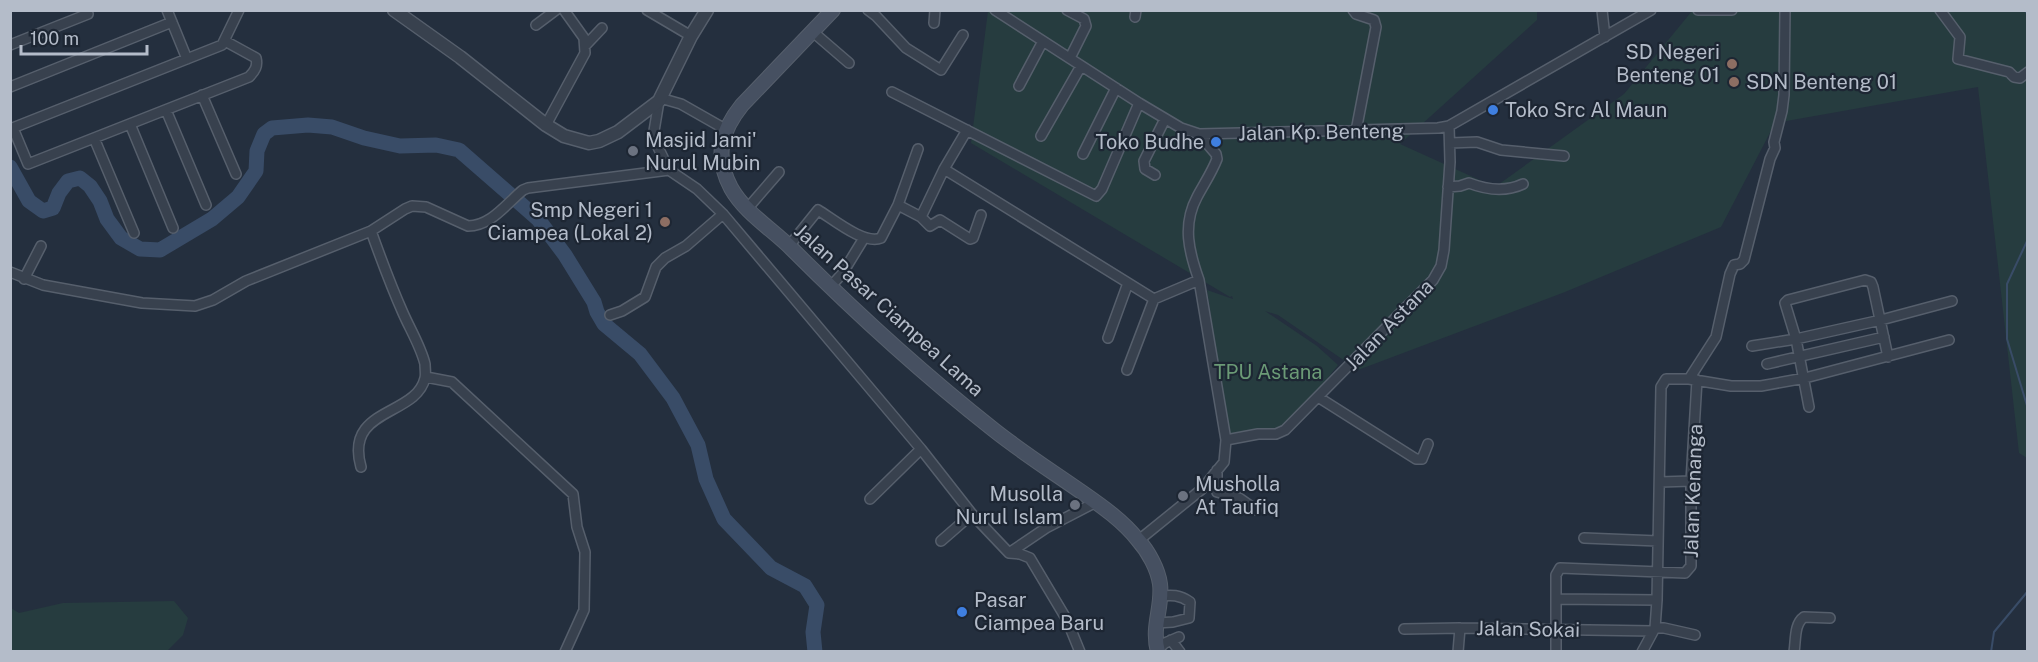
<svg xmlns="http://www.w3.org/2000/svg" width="2038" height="662" font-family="'Public Sans',sans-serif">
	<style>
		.green { fill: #263c3f }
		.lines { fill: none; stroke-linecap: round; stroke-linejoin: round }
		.stream { stroke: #394c67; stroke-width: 2 }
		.river { stroke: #394c67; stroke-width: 15 }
		.minor-casing { stroke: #565f6c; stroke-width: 12 }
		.tertiary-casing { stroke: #565f6c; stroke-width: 15 }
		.secondary-casing { stroke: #565f6c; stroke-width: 16 }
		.minor { stroke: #38414e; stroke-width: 9 }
		.tertiary { stroke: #38414e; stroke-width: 12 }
		.secondary { stroke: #465061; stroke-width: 14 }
		.education-dot { fill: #8d6e63; stroke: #1d2633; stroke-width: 2 }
		.shop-dot { fill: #3f7fe0; stroke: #1d2633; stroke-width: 2 }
		.worship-dot { fill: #6b7280; stroke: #1d2633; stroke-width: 2 }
		.labels { text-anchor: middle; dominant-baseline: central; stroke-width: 4.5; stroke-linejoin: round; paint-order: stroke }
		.poi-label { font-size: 20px; fill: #b4bcc9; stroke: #1d2633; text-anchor: start }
		.street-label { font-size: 20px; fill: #b4bcc9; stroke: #1d2633 }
		.park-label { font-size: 20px; fill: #6b9a76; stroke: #1d2633 }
	</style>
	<rect width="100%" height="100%" fill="#242f3e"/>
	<path class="green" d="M988,11H1537V20L1400,144L1495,187L1624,94L1692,11H2027V458L2019,453L1978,87L1775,123L1721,227L1565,292L1358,370L1278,315L1265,311L1317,346L1338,365C1325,381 1299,420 1281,428C1266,435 1244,433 1229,433C1219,386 1215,338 1207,290L1233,299L1232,296L1230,297L971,143Z
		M174,601L188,618L183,635L167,651H11V608L19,613L63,603Z"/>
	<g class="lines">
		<path class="stream" d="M2025,10L2028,15
			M2028,239L2007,284V339L2028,409
			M1991,652L1994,632L2028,591"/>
		<path class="river" d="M10,167L29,201L43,211L53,208L59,193L68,181L80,178L90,186L100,201L107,219L121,238L140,249L160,250L212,219L238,197L256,171L257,151L264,134L272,128L308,125L332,127L364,138L400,146L436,145L459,150L538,219L565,255L594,302L597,312L604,324L640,354L673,398L698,445L706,479L724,519L771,568L805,586L817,605L813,632L815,652"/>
		<defs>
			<path id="minor" d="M167,10L187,59
				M647,10L691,36
				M868,10L876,16L906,48L941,70L963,35
				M995,10L1139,103L1181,128L1199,134L1438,128L1449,126L1651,10
				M1067,10L1084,19L1086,26L1070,58
				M1353,10L1356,14L1374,20L1376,27L1356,131
				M1602,10L1605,37
				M1698,10H1732
				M1940,10L1960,37L1958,59L2009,72L2014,77L2020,78L2028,72
				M1135,17L1136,10
				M934,23L935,10
				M536,25L556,10
				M813,32L849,63
				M10,45L88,14
				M585,46L602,28
				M1019,86L1043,41
				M10,87L172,22
				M892,92L1096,196L1102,189L1139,103
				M202,95L236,174
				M660,98L681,104L725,129
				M659,101L654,131L656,143L669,170L697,189L723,214L921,449L972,514L1009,553L1020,554L1030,558L1067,620L1080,652
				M166,110L206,205
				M130,124L173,228
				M546,125L585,53L584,38L564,10
				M13,128L28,164L249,77C255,71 258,66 256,58L225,41
				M10,129L222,45L239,10
				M1041,136L1081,66
				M94,138L134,233
				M1450,143L1477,142L1501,150L1564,156
				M1083,154L1116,88
				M944,169L1154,299
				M1155,175L1145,169L1144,161L1165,119
				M1448,187L1460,186L1469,183C1487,190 1506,192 1523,184
				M898,205L921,217L930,226L940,220L970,239L973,238L981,215
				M747,209L779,172
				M921,217L944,169L967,130
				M789,246L818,210C833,219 864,245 881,238L898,205L918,149
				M10,272L43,285L142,303L195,306L213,300L246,281L371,231L405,209L412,206L426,207L468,226C491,226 506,204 523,190L528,188L669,170
				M24,279L41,246
				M830,287L842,274L864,238
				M610,315L622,311L645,297L656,267L665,258L686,246L723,214
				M1108,338L1128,283
				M1752,346L1796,339L1881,320L1952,301
				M1767,364L1884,337
				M1127,370L1154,299L1199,280
				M426,377L452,382L573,494L577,527L585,552L584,610L565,652
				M1689,379L1716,337L1730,274L1734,265L1740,264L1744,260L1770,159L1775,148L1774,142L1782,111L1784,95L1785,10
				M1318,397L1416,459H1422L1428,444
				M1809,407L1796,339L1785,303L1788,300L1865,280L1871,282L1873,287L1888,357
				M1226,440L1258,434H1276L1285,430L1433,280L1441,266L1444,250L1450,162L1449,126
				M361,467C344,407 416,417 425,378C426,375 425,368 425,364C421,347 410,329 403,313C391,286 381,259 371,231
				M1217,470V492L1239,498L1256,510
				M1660,482L1691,481
				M870,499L921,449
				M1584,538L1658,541
				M1139,540L1202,489L1224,462L1226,440L1199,280C1189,252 1182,225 1197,197C1204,184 1212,172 1217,159L1216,154L1199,134
				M941,541L972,514
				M1009,553L1046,528L1096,502
				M1557,599L1657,600
				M1156,623L1173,622L1189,618L1190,602C1179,594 1171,595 1159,596
				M1655,628H1664L1695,635
				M1404,629L1460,628L1653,631
				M1171,640L1180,652
				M1157,650L1165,643L1179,637
				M1458,652L1460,628
				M1556,652V575L1560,568L1685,573L1691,566V481L1697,380
				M1642,652L1655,628L1657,600L1661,387L1666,379H1689L1731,386H1761L1805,378L1949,340
				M1794,652C1796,640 1794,624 1804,617L1830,618"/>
			<path id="tertiary" d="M394,10L460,57L546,125L564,136L589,143L599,141L618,132L659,101L691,36L707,10"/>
			<path id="secondary" d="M833,10L742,105C721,131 714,156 731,188C745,213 772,229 792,249C856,313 923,374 994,430C1023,453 1053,472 1083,493C1103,507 1123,521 1138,540C1148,551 1158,569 1160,584C1163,607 1151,626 1158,652"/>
		</defs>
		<use href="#minor" class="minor-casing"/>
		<use href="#tertiary" class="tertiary-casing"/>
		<use href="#secondary" class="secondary-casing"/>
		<use href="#minor" class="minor"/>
		<use href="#tertiary" class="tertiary"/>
		<use href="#secondary" class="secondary"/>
	</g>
	<g class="education-dot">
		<circle cx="1732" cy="64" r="6"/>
		<circle cx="1734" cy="82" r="6"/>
		<circle cx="665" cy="222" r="6"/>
	</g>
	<g class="shop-dot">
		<circle cx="1493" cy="110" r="6"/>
		<circle cx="1216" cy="142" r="6"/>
		<circle cx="962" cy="612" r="6"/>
	</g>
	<g class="worship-dot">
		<circle cx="633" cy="151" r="6"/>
		<circle cx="1183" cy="496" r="6"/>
		<circle cx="1075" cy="505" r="6"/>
	</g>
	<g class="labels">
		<g class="poi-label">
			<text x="1720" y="52" text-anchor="end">SD Negeri<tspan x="1720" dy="23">Benteng 01</tspan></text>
			<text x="1746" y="82">SDN Benteng 01</text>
			<text x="1505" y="110">Toko Src Al Maun</text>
			<text x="645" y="140">Masjid Jami'<tspan x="645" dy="23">Nurul Mubin</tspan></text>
			<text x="1204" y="142" text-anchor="end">Toko Budhe</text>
			<text x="653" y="210" text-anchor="end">Smp Negeri 1<tspan x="653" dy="23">Ciampea (Lokal 2)</tspan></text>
			<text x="1195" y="484">Musholla<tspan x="1195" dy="23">At Taufiq</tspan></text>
			<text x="1063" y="494" text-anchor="end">Musolla<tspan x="1063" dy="23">Nurul Islam</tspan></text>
			<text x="974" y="600">Pasar<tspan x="974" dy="23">Ciampea Baru</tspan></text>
		</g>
		<g class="street-label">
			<text transform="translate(1321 132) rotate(-1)">Jalan Kp. Benteng</text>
			<text transform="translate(889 310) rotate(42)">Jalan Pasar Ciampea Lama</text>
			<text transform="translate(1389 325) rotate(-46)">Jalan Astana</text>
			<text transform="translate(1693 491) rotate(-88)">Jalan Kenanga</text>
			<text transform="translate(1528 629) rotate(1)">Jalan Sokai</text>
		</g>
		<g class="park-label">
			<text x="1268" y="372">TPU Astana</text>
		</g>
	</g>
	<rect width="2038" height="662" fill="none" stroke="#b4bcc9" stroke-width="24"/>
	<path d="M21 45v9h126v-9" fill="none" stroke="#b4bcc9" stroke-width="3"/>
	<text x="30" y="45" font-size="18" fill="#b4bcc9" stroke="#1d2633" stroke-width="4.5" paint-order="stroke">100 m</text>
</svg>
